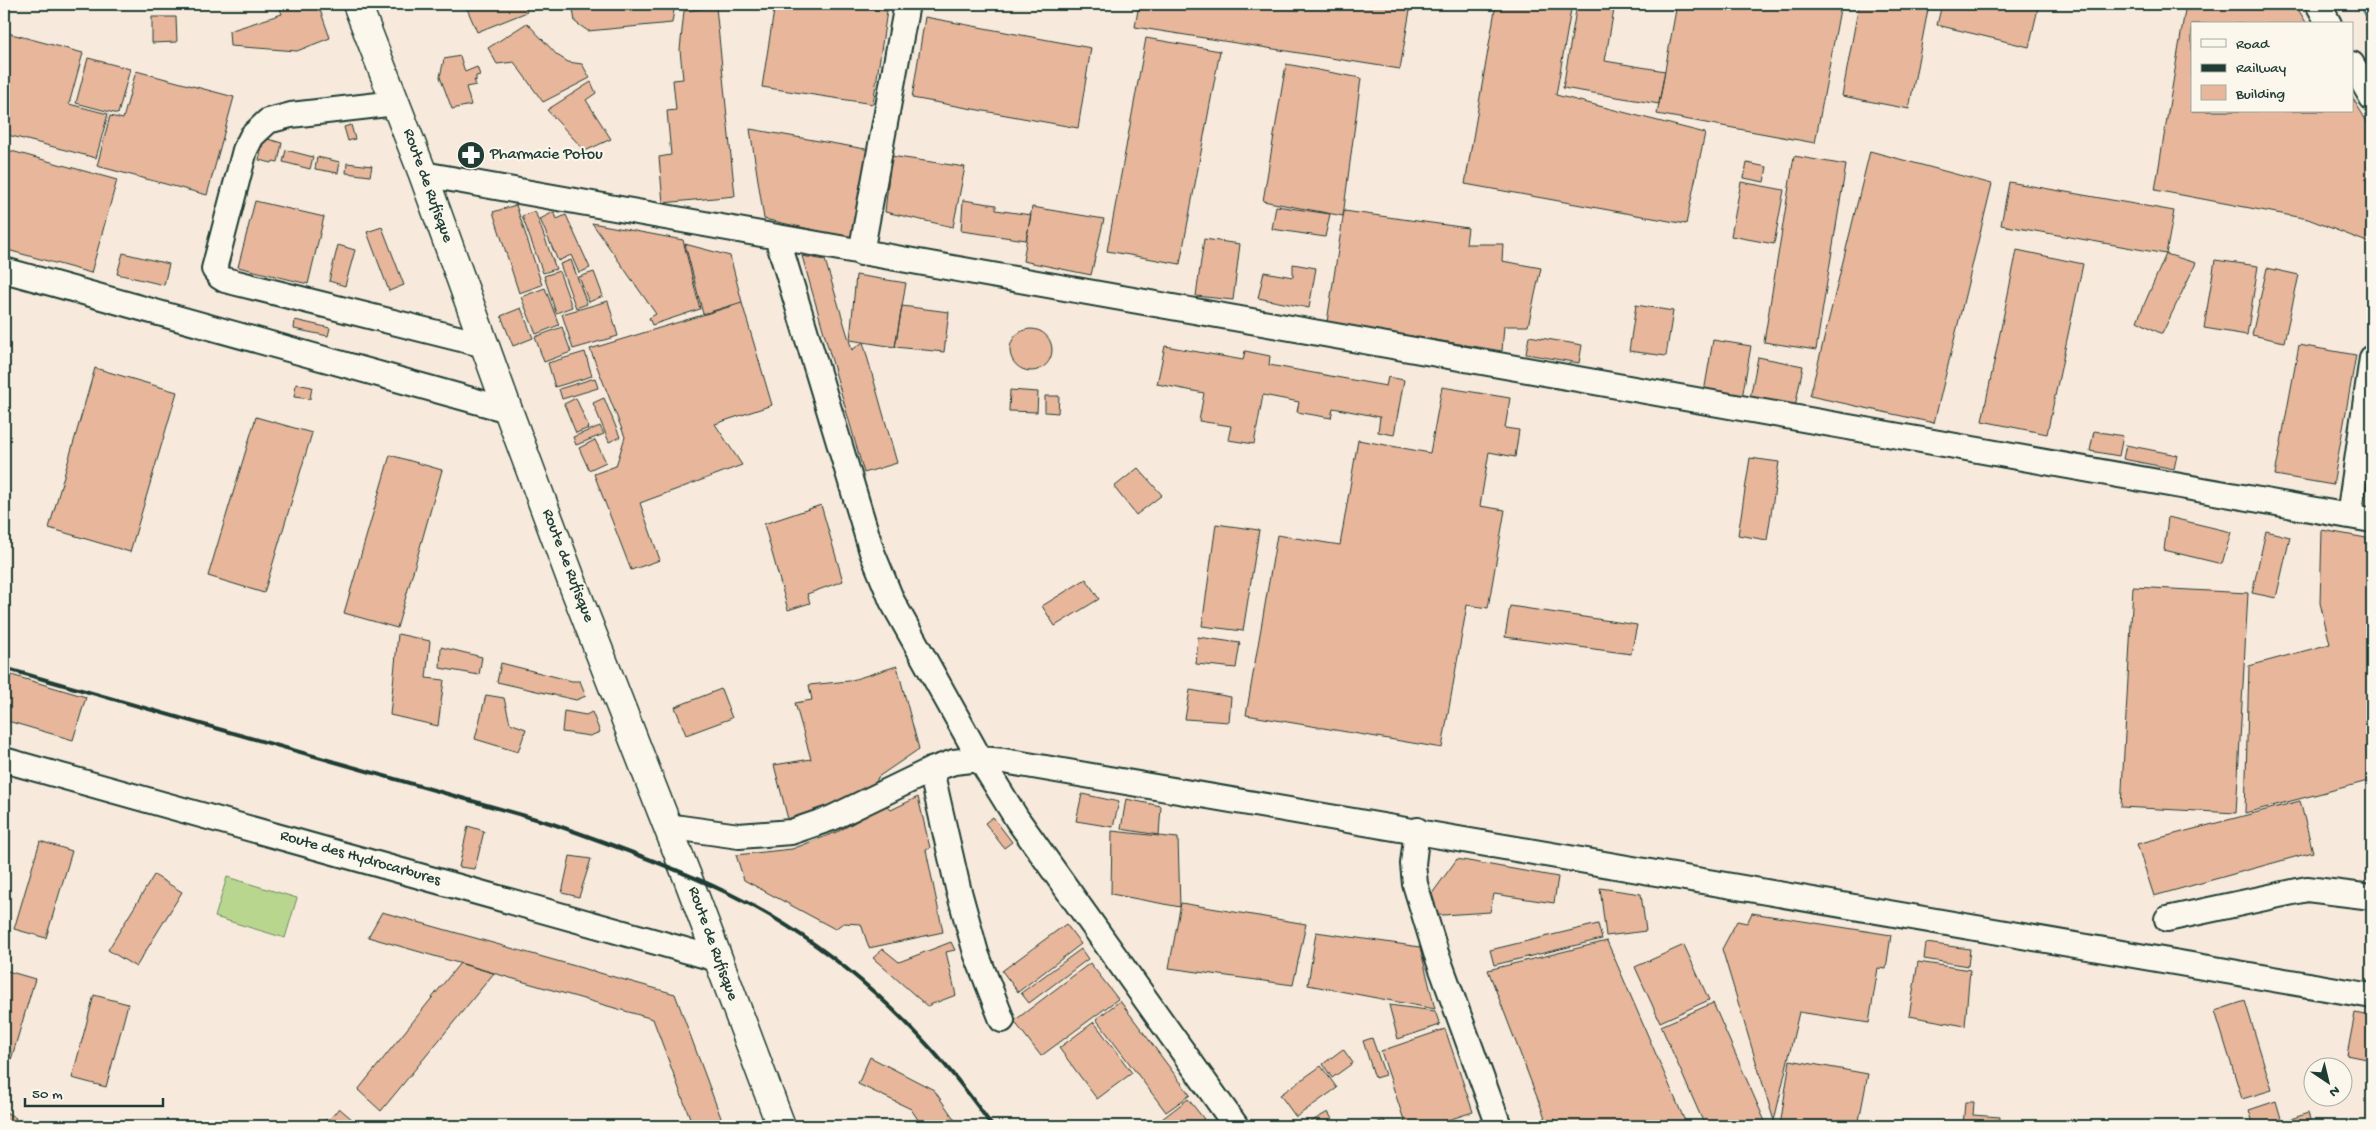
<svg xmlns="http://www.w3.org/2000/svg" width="2376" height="1130" font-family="'Gochi Hand',sans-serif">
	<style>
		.green { fill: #b9d68e; stroke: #6c8a61 }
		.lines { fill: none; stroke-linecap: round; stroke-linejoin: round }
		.stream { stroke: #548f93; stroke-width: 5.5 }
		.building { fill: #e8b69a; stroke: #1f3d34 }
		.minor-casing { stroke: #1f3d34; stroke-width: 28 }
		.major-casing { stroke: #1f3d34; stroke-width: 31 }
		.minor { stroke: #fbf7ec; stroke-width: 24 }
		.major { stroke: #fbf7ec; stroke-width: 28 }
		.rail { stroke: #1f3d34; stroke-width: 4 }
		.labels { text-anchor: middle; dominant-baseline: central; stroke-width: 4; stroke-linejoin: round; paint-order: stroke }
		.poi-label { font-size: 16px; fill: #1f3d34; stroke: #fbf7ec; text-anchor: start }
		.street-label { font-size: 16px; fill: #1f3d34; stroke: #fbf7ec }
	</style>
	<rect width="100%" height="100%" fill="#f7eadc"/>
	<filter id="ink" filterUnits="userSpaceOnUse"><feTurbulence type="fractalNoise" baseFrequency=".02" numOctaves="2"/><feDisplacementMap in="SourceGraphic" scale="10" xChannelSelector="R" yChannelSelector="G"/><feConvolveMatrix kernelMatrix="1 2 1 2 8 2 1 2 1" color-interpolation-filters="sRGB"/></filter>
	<g filter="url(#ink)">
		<path class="green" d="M227,877L297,898L285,938L215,917Z"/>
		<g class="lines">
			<path class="stream" d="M2361,4L2372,22"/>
		</g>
		<path class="building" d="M278,4H318L330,38L297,51L230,46L229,31L282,14Z
			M465,4H524L527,12L477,32Z
			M579,4H675L672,23L588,31L575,22L573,9Z
			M775,4H842L887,11L873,104L762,87Z
			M1139,4H1411L1400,69L1135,27Z
			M1496,4H1572L1556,95L1705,133L1686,224L1465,184Z
			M1577,4H1615L1605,61L1665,71L1659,104L1563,88Z
			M1677,4H1841L1815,143L1657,114Z
			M1859,4H1929L1909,109L1842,96Z
			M1942,4H2039L2029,47L1937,25Z
			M2186,4H2295L2307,24H2192V111H2352V97L2372,130V244L2308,219L2155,190Z
			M716,7L735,196L663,203L659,157L671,155L667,111L676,110L673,80L683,79L680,50L684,11Z
			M152,17H176L177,42L152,43Z
			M925,17L1091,48L1078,128L912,98Z
			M527,23L557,55L568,62L582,64L590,78L543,102L514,62L497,64L488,48Z
			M4,32L83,53L69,104L108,114L96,158L4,134Z
			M1146,38L1220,51L1180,264L1107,251Z
			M460,56L465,72L477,67L480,75L476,76V81L474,80L476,85L466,87L471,105L452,109L440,77L444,59Z
			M88,58L130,69L118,114L76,103Z
			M1286,64L1361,78L1343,216L1263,201Z
			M136,71L234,97L207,195L97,166L110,116L123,119Z
			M591,82L596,93L586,100L611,139L585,151L547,110Z
			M351,125L355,139L348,141L344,127Z
			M750,129L871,150L855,239L764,219Z
			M264,138L282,143L278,162L273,161L272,163L259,160Z
			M4,149L117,180L91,273L4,249Z
			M286,150L313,157L310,169L283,162Z
			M1870,151L1992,184L1934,423L1810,396Z
			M891,156L965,167L953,227L885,212Z
			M1794,156L1846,165L1816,350L1764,342Z
			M317,157L340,162L338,173L315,169Z
			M347,163L372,166L370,176L346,173Z
			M1747,163L1767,167L1764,182L1744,178Z
			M1741,182L1784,190L1774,244L1731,236Z
			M2009,182L2174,211L2166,254L2001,225Z
			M963,200L996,205V210L1031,215L1026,240L961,231Z
			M255,201L324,217L308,284L238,267Z
			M516,205L542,285L519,293L493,212Z
			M1276,206L1330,214L1325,237L1272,229Z
			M1032,207L1104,219L1091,275L1023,261Z
			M535,211L556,269L543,273L522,216Z
			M1344,211L1468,228L1466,244H1503L1502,261L1541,268L1528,326H1504L1502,351L1327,322Z
			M554,212L557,219L566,215L590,268L579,273L571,255L558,261L540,219Z
			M592,223L683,240L700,309L652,325L649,318L656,314Z
			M382,227L404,285L389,291L367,232Z
			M1204,239L1240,244L1233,300L1196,296Z
			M685,244L730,256L742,302L703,314Z
			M338,245L355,250L345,286L329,281Z
			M2017,250L2083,264L2047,434L1982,421Z
			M123,253L169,264L164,285L117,274Z
			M2166,254L2196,263L2162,334L2137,321Z
			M802,256L825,260L852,350L863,342L897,463L864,473Z
			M571,260L587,304L576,308L560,264Z
			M2215,260L2258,266L2247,335L2204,328Z
			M1293,264L1316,268L1309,308L1258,298L1264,272L1293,277Z
			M2267,268L2299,275L2284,342L2252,335Z
			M559,271L572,307L556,313L544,276Z
			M594,272L603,296L589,302L579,277Z
			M856,275L906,283L895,347L850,340Z
			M545,288L559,325L536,334L521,297Z
			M608,301L618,336L573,349L562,314Z
			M742,303L772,405L715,424L742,465L640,503L660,560L631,570L594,474L616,466L625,437L590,349Z
			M1636,305L1673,311L1666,356L1629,351Z
			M902,306L949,312L944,352L895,347Z
			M521,308L533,338L513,346L501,316Z
			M295,320L330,328L328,336L294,329Z
			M562,327L571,352L544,362L535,337Z
			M1010 350a21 21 0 1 1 42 0a21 21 0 1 1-42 0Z
			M1529,336L1582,345L1579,363L1526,354Z
			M1713,340L1751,346L1742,398L1704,392Z
			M2299,345L2356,355L2333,485L2275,475Z
			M1165,346L1243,360L1245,351L1270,356L1269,365L1386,386L1388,377L1404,380L1394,435L1378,432L1380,417L1333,408L1331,418L1297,412L1299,402L1263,395L1254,444L1228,440L1231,426L1199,421L1204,393L1157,384Z
			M585,352L592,376L555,387L548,363Z
			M1758,357L1803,366L1795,407L1750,398Z
			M95,368L177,392L130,552L49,528Z
			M595,378L598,388L562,399L559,389Z
			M296,384L312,387L310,399L294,397Z
			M1442,387L1510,398L1505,428L1519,430L1515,457L1489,452L1480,506L1505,510L1488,608L1467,605L1442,748L1246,715L1277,535L1340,545L1358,440L1430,453Z
			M1010,390L1038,392L1037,412L1009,411Z
			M1045,396H1059L1058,413L1045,412Z
			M576,398L589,428L576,433L564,404Z
			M604,398L620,437L609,442L593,403Z
			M256,417L312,433L264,593L208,576Z
			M600,426L604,434L576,445L573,437Z
			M2094,431L2123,436L2119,456L2090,451Z
			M595,440L606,462L589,470L579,448Z
			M2126,445L2177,455L2174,469L2123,459Z
			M390,455L442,470L397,628L344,613Z
			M1750,458L1779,462L1767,540L1738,535Z
			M1138,468L1162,495L1136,515L1114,487Z
			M821,505L843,581L807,594L810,603L788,610L764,524Z
			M2168,517L2231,532L2222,564L2164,550Z
			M1216,524L1259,530L1243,631L1202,626Z
			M2322,530L2372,539V780L2245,813L2249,666L2330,644L2320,603Z
			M2266,531L2290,537L2276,598L2252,593Z
			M1086,579L1099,599L1055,626L1042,606Z
			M2133,587L2248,593L2236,813L2121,807Z
			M1510,606L1637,625L1631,654L1505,637Z
			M398,634L430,641L426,678L444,680L438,726L390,715Z
			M1198,637L1240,643L1236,668L1196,664Z
			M441,647L482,657L479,675L440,668Z
			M501,663L572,681H580L586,696L576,700L497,682Z
			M897,666L919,749L878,777L875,786L789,823L774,765L811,759L795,703L812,700L809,685L849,681Z
			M8,674L86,697L73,740L4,720V687Z
			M721,689L732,718L686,735L675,707Z
			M1190,690L1231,697L1229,722L1185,719Z
			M486,695L504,698L510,723L526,729L518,752L475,739Z
			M564,711L586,715L592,712L600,732L590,736L562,732Z
			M1082,794L1119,802L1113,827L1076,821Z
			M918,797L930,848L926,850L943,932L869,948L861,924L843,923L835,929L744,880L736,855L792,849L837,832L886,805L891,810Z
			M1126,799L1161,806L1159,835L1121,829Z
			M2300,801L2313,852L2154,896L2137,844Z
			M993,817L1012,842L1004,848L985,823Z
			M468,826L484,831L475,869L459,867Z
			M1112,831L1178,838L1180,907L1111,894Z
			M40,841L72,851L46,938L14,929Z
			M570,856L591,859L579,897L562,893Z
			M1457,859L1558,877L1554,903L1494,894L1490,912L1427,916L1431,895Z
			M154,875L182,892L136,967L108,950Z
			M1600,888L1641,894L1646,931L1606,936Z
			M1181,903L1306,924L1293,985L1169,968Z
			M382,912L675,994L724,1126H693L653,1019L368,937Z
			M1752,913L1891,935L1886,969L1878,968L1869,1023L1799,1012L1774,1121L1722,949L1737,921L1747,923Z
			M1066,924L1081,944L1018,992L1002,971Z
			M1598,924L1602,939L1494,965L1490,950Z
			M1316,932L1420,947L1435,1009L1308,985Z
			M1607,941L1687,1126H1558L1555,1119L1547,1123L1488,970Z
			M951,942L955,950L946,952L956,995L927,1006L873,958L883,949L899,962Z
			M1926,943L1970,949L1968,966L1924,959Z
			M1684,945L1709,1000L1660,1022L1635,967Z
			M1081,949L1088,959L1029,1003L1021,993Z
			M1918,962L1970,970L1965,1026L1909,1016Z
			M460,963L494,973L381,1111L358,1090Z
			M1090,963L1118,999L1041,1056L1014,1021Z
			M4,970L35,979L11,1060L4,1058Z
			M94,995L128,1004L106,1087L72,1078Z
			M1120,1001L1190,1095L1166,1112L1096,1019Z
			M2245,1001L2272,1090L2242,1099L2215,1011Z
			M1713,1003L1767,1126H1705L1661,1026Z
			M1389,1005L1435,1011L1440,1025L1398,1039Z
			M2355,1013L2372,1016V1060L2347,1055Z
			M1094,1022L1132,1073L1097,1099L1059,1048Z
			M1445,1029L1473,1112L1429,1126H1406L1381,1051Z
			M1372,1038L1385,1075L1375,1078L1363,1041Z
			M1343,1049L1353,1063L1332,1078L1323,1064Z
			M870,1057L934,1090L959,1126H922L911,1109L858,1084Z
			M1790,1060L1868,1074L1858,1126H1780Z
			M1321,1066L1337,1088L1296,1117L1280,1095Z
			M1188,1099L1204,1119L1195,1126H1167L1162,1119Z
			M2276,1101L2282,1122L2269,1126H2254L2249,1110Z
			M1965,1102H1974L1973,1115L2000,1117L1999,1126H1963Z
			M339,1108L360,1126H307L331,1118Z
			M4,1111L16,1118L11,1126H4Z
			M1328,1112L1336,1126H1303Z
			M2308,1113L2312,1126H2290L2288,1120Z
			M1206,1120L1211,1126H1197Z
			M1384,1120L1387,1126H1369Z
			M1476,1122L1478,1126H1465Z"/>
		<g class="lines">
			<defs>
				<path id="minor" d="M2318,4L2329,24
					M2352,64L2372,98
					M396,103L291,115L268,121L252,136L245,150L214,269L220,277L225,280L485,345
					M423,174L2372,520
					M777,237L872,552L892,601L980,759L1017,819L1236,1126
					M861,253L907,4
					M4,270L508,410
					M2349,516L2372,358
					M4,760L717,959
					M931,770L958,888L976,953L1002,1020
					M667,826L739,836L791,832L832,818L931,770L954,762L980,759L1004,761L2372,996
					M1417,830L1413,864L1415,884L1436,953L1499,1126
					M2167,919L2307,889L2372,897"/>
				<path id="major" d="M357,4L423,174L508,410L574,587L687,876L781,1126"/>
			</defs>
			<use href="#minor" class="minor-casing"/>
			<use href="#major" class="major-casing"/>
			<use href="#minor" class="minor"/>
			<use href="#major" class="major"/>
			<path class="rail" d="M4,668L550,823C611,844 672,866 730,894C835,945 926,1031 992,1126"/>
		</g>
	</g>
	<defs>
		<symbol id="pharmacy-disc" viewBox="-11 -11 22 22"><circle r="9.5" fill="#1f3d34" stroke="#fbf7ec"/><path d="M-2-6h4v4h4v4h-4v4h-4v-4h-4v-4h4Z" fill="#fff"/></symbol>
	</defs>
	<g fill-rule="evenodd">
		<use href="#pharmacy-disc" x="455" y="139" width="32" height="32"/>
	</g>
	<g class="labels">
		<g class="poi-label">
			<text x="490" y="155">Pharmacie Potou</text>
		</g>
		<g class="street-label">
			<text transform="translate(427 186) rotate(70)">Route de Rufisque</text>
			<text transform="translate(567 566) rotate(69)">Route de Rufisque</text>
			<text transform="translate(360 859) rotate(16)">Route des Hydrocarbures</text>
			<text transform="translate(712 944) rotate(70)">Route de Rufisque</text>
		</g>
	</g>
	<rect width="2376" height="1130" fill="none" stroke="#fbf7ec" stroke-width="20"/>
	<rect x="10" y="10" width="2356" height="1110" fill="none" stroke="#1f3d34" stroke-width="2" filter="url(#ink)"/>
	<rect x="2191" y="22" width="162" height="90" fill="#fbf7ec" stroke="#a3ada2"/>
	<rect x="2201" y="39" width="25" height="8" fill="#fbf7ec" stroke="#a3ada2"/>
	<text x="2236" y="48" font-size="15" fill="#1f3d34">Road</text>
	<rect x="2201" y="64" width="25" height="8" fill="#1f3d34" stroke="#a3ada2"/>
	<text x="2236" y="72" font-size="15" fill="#1f3d34">Railway</text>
	<rect x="2201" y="85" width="25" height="15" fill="#e8b69a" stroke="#a3ada2"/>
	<text x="2236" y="98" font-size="15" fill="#1f3d34">Building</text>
	<g transform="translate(2328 1082) rotate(145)"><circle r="24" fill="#fbf7ec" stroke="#a3ada2"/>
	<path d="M0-4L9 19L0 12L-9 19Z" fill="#1f3d34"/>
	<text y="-8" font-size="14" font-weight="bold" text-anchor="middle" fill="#1f3d34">N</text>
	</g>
	<path d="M25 1098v8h138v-8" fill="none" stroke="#1f3d34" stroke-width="2.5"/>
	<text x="32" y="1098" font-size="15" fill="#1f3d34" stroke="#fbf7ec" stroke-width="4" paint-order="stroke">50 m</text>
</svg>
